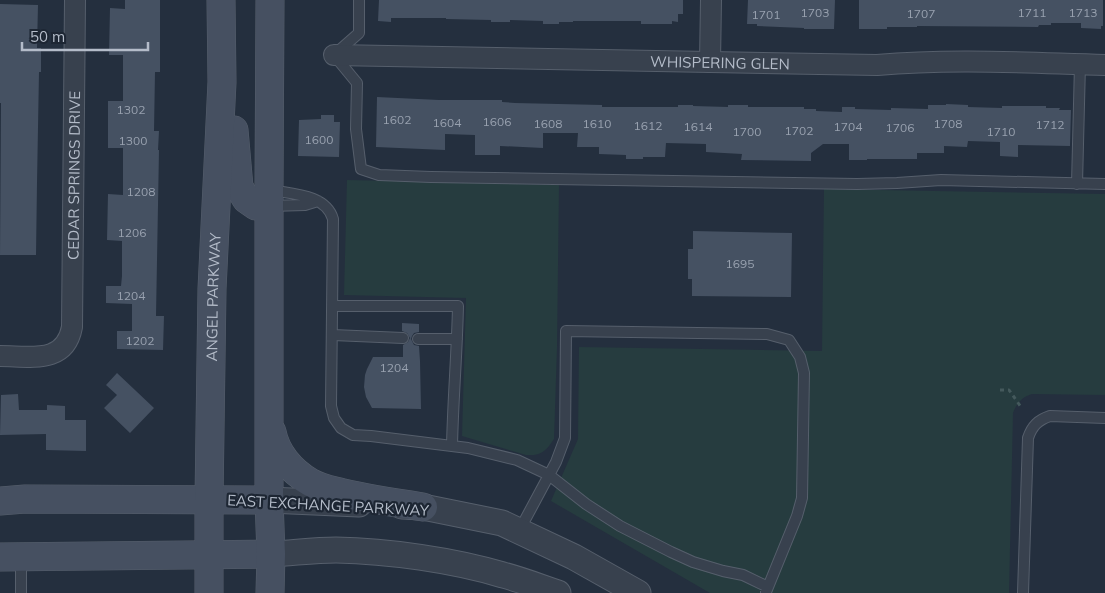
<svg xmlns="http://www.w3.org/2000/svg" width="1105" height="593" font-family="Mulish,sans-serif">
	<style>
		.green { fill: #263c3f }
		.building { fill: #455162 }
		.lines { fill: none; stroke-linecap: round; stroke-linejoin: round }
		.service-casing { stroke: #565f6c; stroke-width: 12 }
		.minor-casing { stroke: #565f6c; stroke-width: 22 }
		.tertiary-casing { stroke: #565f6c; stroke-width: 27 }
		.secondary-casing { stroke: #565f6c; stroke-width: 29 }
		.path { stroke: #44595c; stroke-width: 3; stroke-dasharray: 4 4; stroke-linecap: butt }
		.service { stroke: #38414e; stroke-width: 10 }
		.minor { stroke: #38414e; stroke-width: 20 }
		.tertiary { stroke: #38414e; stroke-width: 25 }
		.secondary { stroke: #465061; stroke-width: 28 }
		.labels { text-anchor: middle; dominant-baseline: central; stroke-width: 4.5; stroke-linejoin: round; paint-order: stroke }
		.number-label { font-size: 12px; fill: #98a1af }
		.street-label { font-size: 15px; fill: #b4bcc9; stroke: #1d2633 }
	</style>
	<rect width="100%" height="100%" fill="#242f3e"/>
	<path class="green" d="M347,180L559,185L557,347L554,439C546,451 541,456 526,455L462,436L466,298L344,295Z
		M824,189L1105,194V395L1032,394C1022,397 1017,403 1013,413L1009,593H710L551,501L578,439L579,347L822,351Z"/>
	<path class="building" d="M125,0H160V72H155L154,131H159L158,150H159L156,316H164L163,350L117,349V331H132V304L106,303V286H121L122,276V241L107,240L108,194L123,195V148H108V101H123V55H109L110,8L125,9Z
		M379,0H683V14H678V22L672,21V24H641V21H573V22H559V24H543V21L510,20V22H491V20L446,19V18H391V22L378,21Z
		M748,0H835L834,29H804V28L757,26V24H747Z
		M859,0H1103V26H1101V29L1081,28V23H1051V25H1039L1038,27L917,26V27H887V29H859Z
		M0,4L38,5L37,48H41V72H39L37,183L36,255H0L1,103H0Z
		M377,97L439,100H502V102L515,103L602,105V107H678V105H693V106L728,107V105H748V107H804V109H816V111L842,112V107H855V109L891,110V108L928,109V105H946V104L968,105V107L1002,108V106H1046V108H1060L1059,110H1071L1070,146L1018,145V157L1000,156V142L968,141L967,147L944,146V153H917V159H867V160H849V144H823L811,153V161L741,160L742,154L706,152V144L666,143L665,157H643V159H626V155L599,154V147H577L578,133H543V148L500,146V155H475V135L445,134V150L376,147Z
		M321,115H334V122H340L339,157L298,156L299,120L321,119Z
		M693,231L792,233L791,297L692,296V279H688V249H693Z
		M402,323L419,324V332L414,333L412,336L411,339L414,345L419,346L420,361L421,409L372,408L366,397L364,387L365,375L367,369L373,357H403V345L408,342L410,338L407,333L402,331Z
		M117,373L154,408L130,433L104,408L117,395L106,385Z
		M18,394L19,410H47V405L65,406V420H86V451L46,450V434L0,435L1,395Z"/>
	<g class="lines">
		<defs>
			<path id="service" d="M359,0V33L334,55L357,83L356,129L361,169L379,175L431,177L857,184L897,183L941,180L1105,184
				M1077,184L1080,64
				M271,190C291,194 326,194 333,219L331,406L334,418L341,428L353,435L371,436L468,448L517,460L549,475L586,504L620,526L671,552L693,562L723,571L743,575L768,587
				M270,206L305,205L318,201
				M333,306H458C457,353 453,399 452,446
				M333,335L403,338
				M418,339H457
				M519,531L556,462L565,438L566,331L767,334L789,340L800,357L804,373L802,498L797,516L766,592
				M21,593V558
				M1023,593L1028,438C1032,426 1038,420 1050,416L1105,418"/>
			<g id="minor">
				<path id="s1" d="M334,55L877,65C953,58 1029,63 1105,65"/>
				<path d="M710,62L711,0"/>
				<path id="s2" d="M0,356C30,356 65,365 72,327L75,0"/>
			</g>
			<path id="tertiary" d="M269,500L359,504
				M402,506L423,507L502,523L574,557L638,593
				M271,554C293,553 314,550 336,550C388,551 453,560 503,575C522,580 540,587 558,593"/>
			<g id="secondary">
				<path d="M234,130L239,187L246,199L256,206H269"/>
				<path d="M272,432C276,453 291,471 310,482C320,488 332,490 343,493C369,499 396,503 423,507"/>
				<path d="M0,501L25,499L269,500"/>
				<path d="M0,557L271,554"/>
				<path id="s3" d="M209,593V500L212,289L222,82L221,0"/>
				<path d="M270,593L271,554L269,500V189L270,0"/>
			</g>
		</defs>
		<use href="#service" class="service-casing"/>
		<use href="#minor" class="minor-casing"/>
		<use href="#tertiary" class="tertiary-casing"/>
		<use href="#secondary" class="secondary-casing"/>
		<path class="path" d="M1000,390H1009L1021,407"/>
		<use href="#service" class="service"/>
		<use href="#minor" class="minor"/>
		<use href="#tertiary" class="tertiary"/>
		<use href="#secondary" class="secondary"/>
	</g>
	<g class="labels">
		<g class="number-label">
			<text x="815" y="12">1703</text>
			<text x="1032" y="12">1711</text>
			<text x="1083" y="12">1713</text>
			<text x="921" y="13">1707</text>
			<text x="766" y="14">1701</text>
			<text x="131" y="109">1302</text>
			<text x="397" y="119">1602</text>
			<text x="497" y="121">1606</text>
			<text x="447" y="122">1604</text>
			<text x="548" y="123">1608</text>
			<text x="597" y="123">1610</text>
			<text x="948" y="123">1708</text>
			<text x="1050" y="124">1712</text>
			<text x="648" y="125">1612</text>
			<text x="698" y="126">1614</text>
			<text x="848" y="126">1704</text>
			<text x="900" y="127">1706</text>
			<text x="799" y="130">1702</text>
			<text x="747" y="131">1700</text>
			<text x="1001" y="131">1710</text>
			<text x="319" y="139">1600</text>
			<text x="133" y="140">1300</text>
			<text x="141" y="191">1208</text>
			<text x="132" y="232">1206</text>
			<text x="740" y="263">1695</text>
			<text x="131" y="295">1204</text>
			<text x="140" y="340">1202</text>
			<text x="394" y="367">1204</text>
		</g>
		<g class="street-label">
			<text stroke="none"><textPath href="#s1" startOffset="386">WHISPERING GLEN</textPath></text>
			<text stroke="none"><textPath href="#s2" startOffset="239">CEDAR SPRINGS DRIVE</textPath></text>
			<text stroke="none"><textPath href="#s3" startOffset="296">ANGEL PARKWAY</textPath></text>
			<text transform="translate(328 505) rotate(3)">EAST EXCHANGE PARKWAY</text>
		</g>
	</g>
	<path d="M22 42v8h126v-8" fill="none" stroke="#b4bcc9" stroke-width="2.5"/>
	<text x="30" y="42" font-size="15" fill="#b4bcc9" stroke="#1d2633" stroke-width="4" paint-order="stroke">50 m</text>
</svg>
